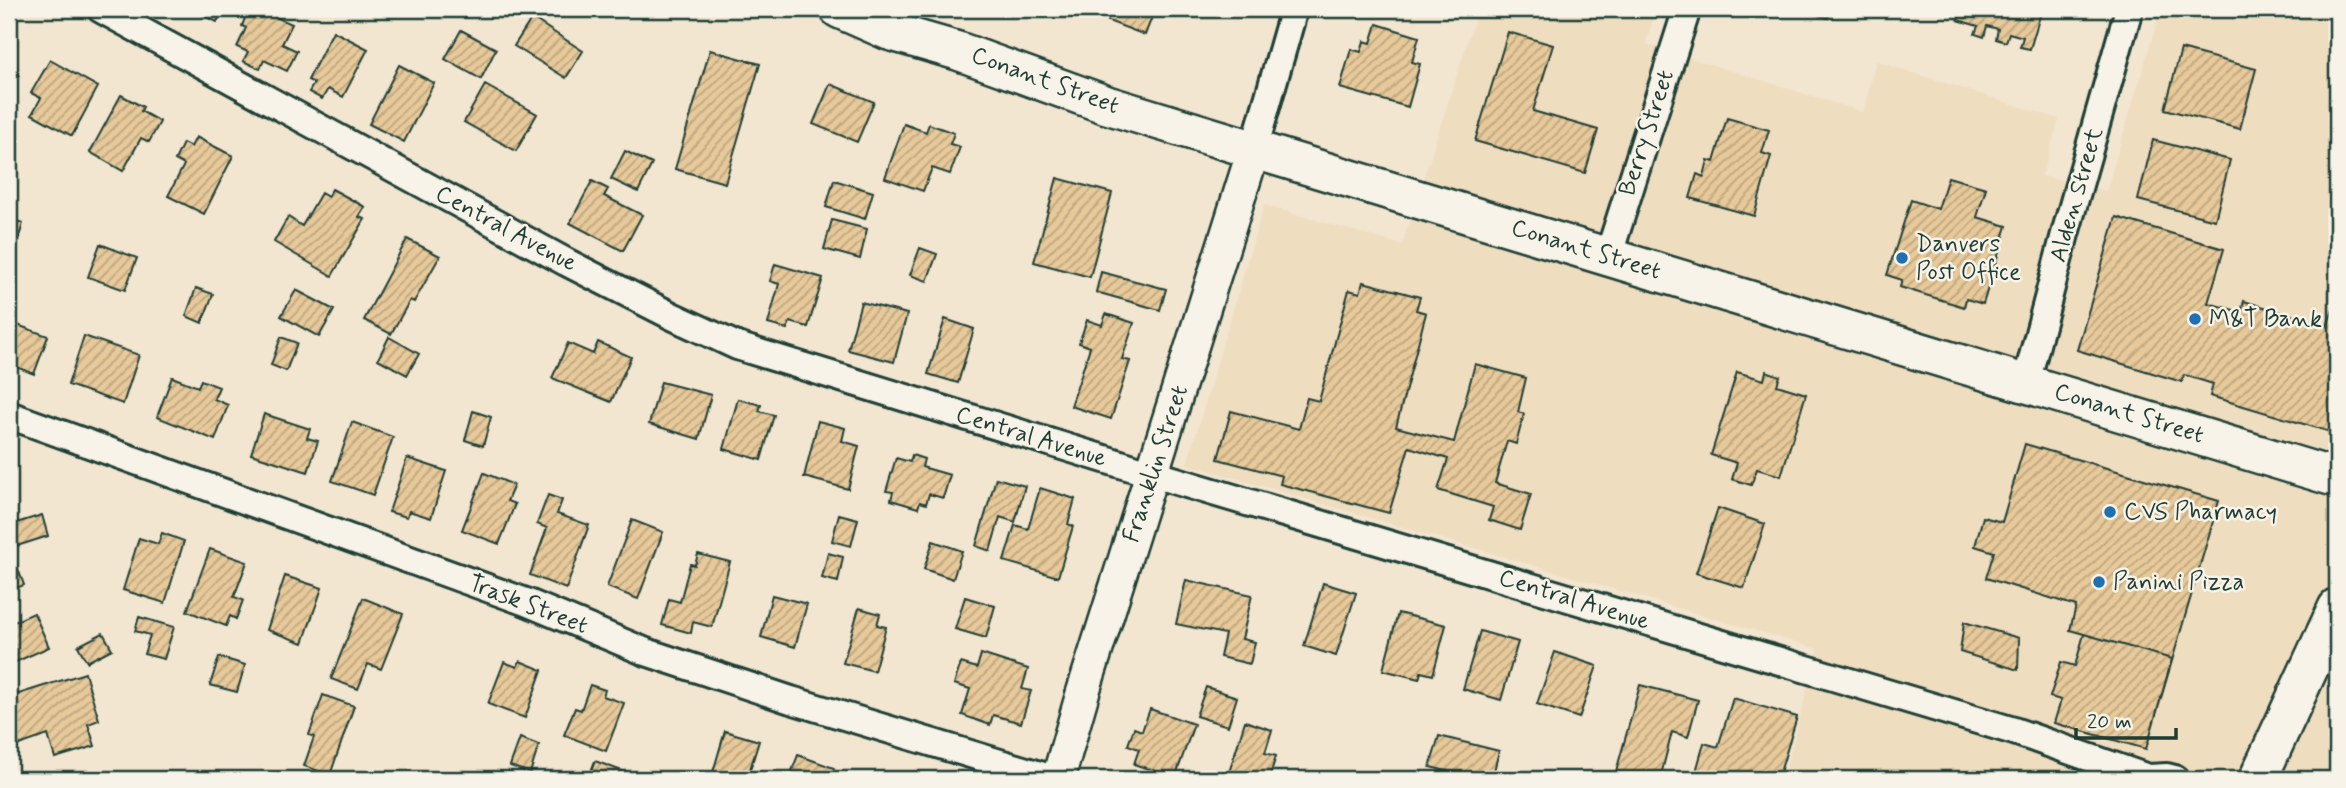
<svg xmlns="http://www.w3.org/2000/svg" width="2346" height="788" font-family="Mynerve,sans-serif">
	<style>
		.built { fill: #efddc0 }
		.building { fill: url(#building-hatch); stroke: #1f3d34; stroke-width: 2 }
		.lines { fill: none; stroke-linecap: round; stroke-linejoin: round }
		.minor-casing { stroke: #1f3d34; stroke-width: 32 }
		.tertiary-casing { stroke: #1f3d34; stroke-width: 37 }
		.secondary-casing { stroke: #1f3d34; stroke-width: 42 }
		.minor { stroke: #f7f3e8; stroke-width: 26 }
		.tertiary { stroke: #f7f3e8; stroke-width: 32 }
		.secondary { stroke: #f7f3e8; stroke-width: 37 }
		.poi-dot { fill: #1f6fb2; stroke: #f7f3e8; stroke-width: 2.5 }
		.labels { text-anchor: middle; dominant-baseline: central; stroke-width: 5; stroke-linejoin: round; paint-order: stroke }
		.street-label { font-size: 24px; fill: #1f3d34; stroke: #f7f3e8 }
		.poi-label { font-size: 24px; fill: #1f3d34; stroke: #f7f3e8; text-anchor: start }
	</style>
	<defs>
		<pattern id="building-hatch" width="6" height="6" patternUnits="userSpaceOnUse" patternTransform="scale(1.75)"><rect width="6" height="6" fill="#e7c99a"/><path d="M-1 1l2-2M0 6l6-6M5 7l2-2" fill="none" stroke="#bba47e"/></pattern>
	</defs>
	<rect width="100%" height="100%" fill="#f2e6d1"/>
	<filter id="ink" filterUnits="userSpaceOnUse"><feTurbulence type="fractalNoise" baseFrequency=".0143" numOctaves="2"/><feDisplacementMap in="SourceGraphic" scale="14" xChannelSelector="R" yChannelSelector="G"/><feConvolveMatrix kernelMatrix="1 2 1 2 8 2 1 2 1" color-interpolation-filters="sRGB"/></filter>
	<g filter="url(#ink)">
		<path class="built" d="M1478,9H1656L1646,44L1863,112L1876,61L2059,119L2042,176L2106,191L2161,9H2337V779H1783L1818,649L1187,464L1264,205L1402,245Z"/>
		<path class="building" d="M190,9H224L217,22Z
			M257,9L292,24L282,44L297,51L287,71L264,60L260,69L243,61L248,52L237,47L246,28L242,26L247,13L253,16Z
			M1112,9H1155L1145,35L1108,21Z
			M1796,9H1831L1828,18Z
			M1962,9H2042L2030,49L2020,47L2023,37L2009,33L2006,42L1996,39L1998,29L1987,26L1984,37L1975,34L1978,26L1958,20Z
			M532,18L583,51L566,78L514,46Z
			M1377,24L1419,37L1412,62L1420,64L1408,107L1340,88L1351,49L1361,52L1364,41L1371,43Z
			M461,30L496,49L481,79L445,59Z
			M333,31L368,49L343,97L328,89L322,99L309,92L314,83L308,80Z
			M1508,32L1553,45L1533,111L1598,130L1585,173L1475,141Z
			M9,42L19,76L9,79Z
			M2181,49L2256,69L2240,129L2165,109Z
			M710,50L760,64L725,183L675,169Z
			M50,60L98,87L72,136L32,114L41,98L31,93Z
			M399,65L434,83L404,142L369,124Z
			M830,84L874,102L857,142L813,124Z
			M485,85L537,114L516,151L464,122Z
			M121,95L143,107L141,111L160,122L149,142L141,138L123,171L90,152Z
			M1727,118L1769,130L1762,153L1771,156L1754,216L1690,198L1697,174L1704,177L1708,160L1714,162Z
			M904,124L926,132L929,124L954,133L950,144L960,147L950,174L932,168L923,191L885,178Z
			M196,137L233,156L204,214L168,196L184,165L175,160L183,143L191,147Z
			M2153,140L2230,160L2215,220L2138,200Z
			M625,151L652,164L638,192L611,179Z
			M1948,177L1986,188L1977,217L2007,226L1983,304L1966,299L1964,307L1900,287L1902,280L1887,275L1911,200L1938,209Z
			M1057,178L1112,193L1090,277L1034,262Z
			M834,180L873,192L865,219L826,207Z
			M592,181L608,189L604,196L642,215L623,251L570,223Z
			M332,189L365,207L359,217L365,219L332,276L274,242L288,217L302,226L321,193L328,197Z
			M2116,217L2224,249L2208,303L2241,312L2244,301L2327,326L2337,299V434L2210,396L2213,384L2184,375L2182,382L2077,350Z
			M9,219L23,223L13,259L9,257Z
			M832,220L867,229L860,259L824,249Z
			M407,239L440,256L414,302L410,300L391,334L364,320Z
			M100,244L137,258L125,290L88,277Z
			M920,248L937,254L927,281L910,275Z
			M775,264L823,278L808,327L790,322L787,329L768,324L779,284L770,281Z
			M1101,272L1166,289L1160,310L1096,292Z
			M1363,282L1420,297L1416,310L1426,313L1396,427L1454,442L1475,364L1526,378L1518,412L1524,414L1516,444L1507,441L1495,483L1531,494L1520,530L1489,520L1493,507L1438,490L1448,459L1409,447L1389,513L1280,484L1282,476L1218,459L1231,411L1299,429L1307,398L1319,401L1349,290L1360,293Z
			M196,288L213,294L202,323L186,316Z
			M296,290L334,310L319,337L281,316Z
			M861,302L907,314L894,362L848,350Z
			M1106,314L1134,323L1122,359L1130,361L1111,419L1071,406L1090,347L1079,343L1087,320L1102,325Z
			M945,319L974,329L958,383L928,374Z
			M9,322L48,336L34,374L9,364Z
			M84,336L139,355L123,404L68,385Z
			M281,337L297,343L286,371L271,365Z
			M389,337L419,354L407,375L378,359Z
			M598,342L631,357L611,402L552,378L568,343L593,354Z
			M1766,371L1780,376L1777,385L1806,394L1781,476L1757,469L1751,485L1732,479L1737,463L1711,455L1737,372L1764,380Z
			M172,377L198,387L201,380L219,387L214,399L228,405L215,440L157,417Z
			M661,382L711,395L699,439L649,424Z
			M738,399L761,405L759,411L774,415L761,460L724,449Z
			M473,411L491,417L483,446L465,440Z
			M264,414L310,429L307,438L318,441L308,472L251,454Z
			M818,421L845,428L842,441L859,446L848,489L804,477Z
			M352,422L393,437L373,495L332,481Z
			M2025,444L2219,501L2146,749L2054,723L2061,700L2050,697L2061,662L2075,666L2084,634L2070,630L2076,606L1986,578L1994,552L1975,546L1983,517L2002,522Z
			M912,455L924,459L922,467L950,475L943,498L929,494L926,504L920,502L918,508L891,500L893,492L886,491L896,458L910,462Z
			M407,458L446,471L431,518L409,511L407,517L389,512Z
			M484,473L514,485L507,501L515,504L499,544L462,530Z
			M996,478L1025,486L1015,522L1000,517L990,551L976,546Z
			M1040,488L1075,499L1068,524L1073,526L1058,577L1004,561L1015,525L1028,529Z
			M548,495L562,500L557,514L589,525L566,589L530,575L547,528L537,524Z
			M1718,508L1765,524L1744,588L1696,573Z
			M839,514L858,519L851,546L832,541Z
			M42,515L48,536L17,546L10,525Z
			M632,520L663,532L638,599L607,587Z
			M162,533L184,541L165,603L123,590L139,538L158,544Z
			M933,541L962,551L953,579L924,569Z
			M210,549L247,562L234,597L243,600L236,619L230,616L226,626L187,611Z
			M9,551H11L24,585L9,591Z
			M828,553L843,557L838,582L822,578Z
			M698,554L730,562L712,627L693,622L691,633L662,625L669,599L680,602L690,564L695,565Z
			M285,576L322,588L303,643L267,630Z
			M1186,580L1252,595L1242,639L1255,642L1250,664L1220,657L1225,634L1176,624Z
			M1323,583L1356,593L1336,656L1304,646Z
			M772,595L807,604L795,647L761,637Z
			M965,597L995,606L986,638L955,629Z
			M363,598L403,614L381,669L368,664L358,689L331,679Z
			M859,608L880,614L877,625L886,627L874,671L843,663Z
			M34,613L49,647L9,665V624Z
			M1398,613L1446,625L1433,675L1421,672L1419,679L1383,670Z
			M139,617L174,627L164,659L144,654L150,635L135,631Z
			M1964,622L2019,638L2018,670L1960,652Z
			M1480,631L1518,642L1501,700L1463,689Z
			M103,633L112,649L87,662L78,646Z
			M2084,634L2172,659L2146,749L2054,723L2061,700L2050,697L2061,662L2075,666Z
			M1555,652L1597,666L1579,718L1537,704Z
			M981,654L1028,669L1022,689L1031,691L1021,723L993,715L990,725L962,715L970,689L954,684L961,663L977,668Z
			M219,657L245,665L237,692L210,685Z
			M520,661L542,670L525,718L488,704L504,662L517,667Z
			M85,673L99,720L88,724L95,746L55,758L48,735L19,745L9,714V697Z
			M590,685L605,690L603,696L624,703L606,751L564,735L575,708L581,710Z
			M1640,685L1698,700L1688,737L1672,732L1660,779H1614Z
			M1206,687L1237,697L1228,726L1196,716Z
			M323,695L354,706L330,775L304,766L314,737L309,735Z
			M1733,698L1797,717L1778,779H1694L1704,743L1718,747Z
			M1150,709L1194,724L1175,778L1134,764L1139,749L1128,745L1134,728L1142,731Z
			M1245,721L1272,730L1265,753L1276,756L1269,779H1227Z
			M725,731L759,741L747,779H711Z
			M1439,736L1499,751L1492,779H1480L1430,767Z
			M520,738L539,745L530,773L510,766Z
			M798,755L834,768L830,779H789Z
			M595,761L622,771L618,779H588Z"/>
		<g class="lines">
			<defs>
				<path id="minor" d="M101,9L566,262L672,316L737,346L1153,474L2014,731L2148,778L2167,777L2175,779
					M1254,149L1294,9
					M1608,257L1687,9
					M2026,383L2065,234L2129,9
					M9,415L526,602L646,652L791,700L1053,779"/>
				<path id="tertiary" d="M1058,779L1083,692L1254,149"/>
				<path id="secondary" d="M839,9L889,31L958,51L1107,105L2337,478
					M2258,779L2337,608"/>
			</defs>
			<use href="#minor" class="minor-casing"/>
			<use href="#tertiary" class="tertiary-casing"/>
			<use href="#secondary" class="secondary-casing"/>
			<use href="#minor" class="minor"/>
			<use href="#tertiary" class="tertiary"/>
			<use href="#secondary" class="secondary"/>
		</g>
	</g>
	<g class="poi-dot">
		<circle cx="1902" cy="258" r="7"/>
		<circle cx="2195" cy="319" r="7"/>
		<circle cx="2110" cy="512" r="7"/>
		<circle cx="2099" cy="582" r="7"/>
	</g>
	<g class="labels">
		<g class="street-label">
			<text transform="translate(1045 81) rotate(20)">Conant Street</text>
			<text transform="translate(1647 133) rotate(-72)">Berry Street</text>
			<text transform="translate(2077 195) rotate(-74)">Alden Street</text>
			<text transform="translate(506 229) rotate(28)">Central Avenue</text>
			<text transform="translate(1586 250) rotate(17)">Conant Street</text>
			<text transform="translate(2129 414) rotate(17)">Conant Street</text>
			<text transform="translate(1031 437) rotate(17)">Central Avenue</text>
			<text transform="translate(1156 464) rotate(-72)">Franklin Street</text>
			<text transform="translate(1574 600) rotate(17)">Central Avenue</text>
			<text transform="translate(528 605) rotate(21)">Trask Street</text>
		</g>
		<g class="poi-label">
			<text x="1916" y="244">Danvers<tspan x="1916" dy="28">Post Office</tspan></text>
			<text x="2209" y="319">M&amp;T Bank</text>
			<text x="2124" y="512">CVS Pharmacy</text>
			<text x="2113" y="582">Panini Pizza</text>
		</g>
	</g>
	<rect width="2346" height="788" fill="none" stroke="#f7f3e8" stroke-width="35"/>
	<rect x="18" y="18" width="2311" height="753" fill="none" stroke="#1f3d34" stroke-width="2.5" filter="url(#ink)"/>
	<path d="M2076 728v10h100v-10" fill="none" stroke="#1f3d34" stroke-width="3.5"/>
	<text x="2087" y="728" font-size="21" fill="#1f3d34" stroke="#f7f3e8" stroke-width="5" paint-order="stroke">20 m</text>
</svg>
